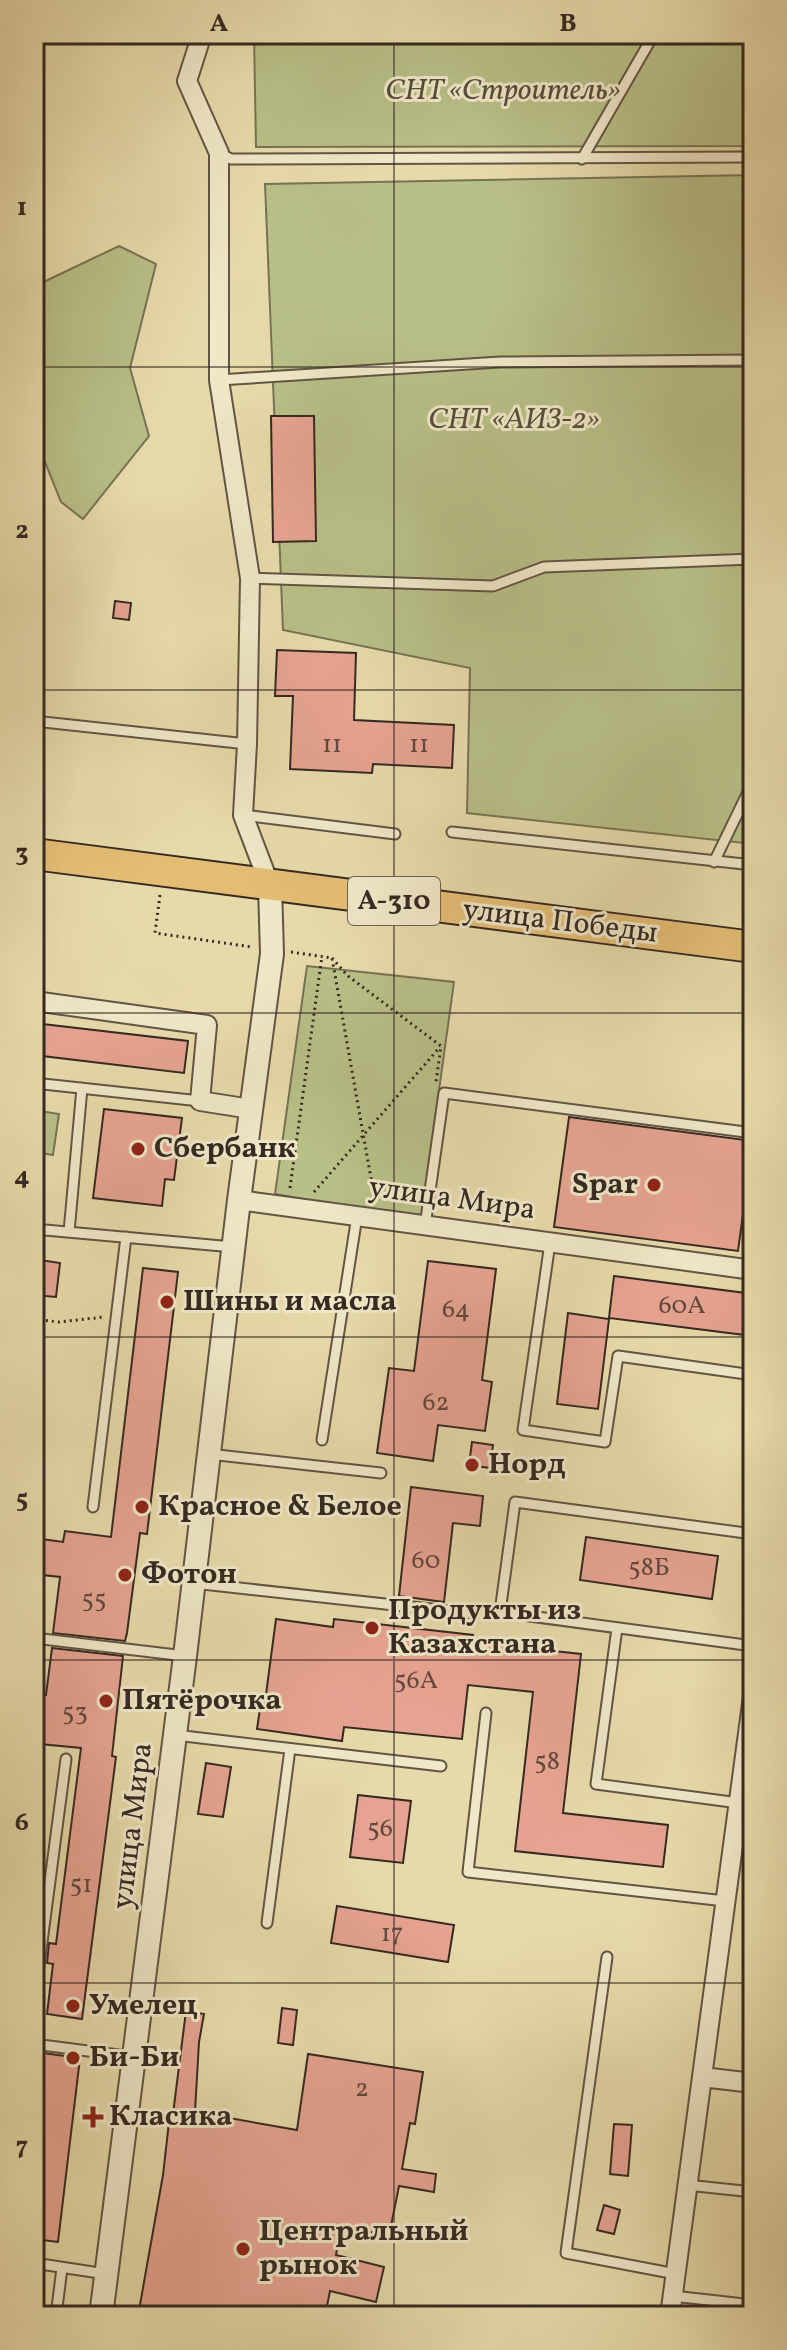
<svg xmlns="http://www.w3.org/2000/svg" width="787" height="2350" font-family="Vollkorn,serif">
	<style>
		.green { fill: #b8bf87; stroke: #767454; stroke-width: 2 }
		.building { fill: #e6a391; stroke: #352922; stroke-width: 2 }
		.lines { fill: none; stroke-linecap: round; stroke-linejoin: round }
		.service-casing { stroke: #625544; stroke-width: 13 }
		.minor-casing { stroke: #625544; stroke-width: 22 }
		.tertiary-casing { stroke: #625544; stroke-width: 26 }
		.trunk-casing { stroke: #352922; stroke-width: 34 }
		.path { stroke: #352922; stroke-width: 3; stroke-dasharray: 2 4; stroke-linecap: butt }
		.service { stroke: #efe7c8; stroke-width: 9 }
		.minor { stroke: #efe7c8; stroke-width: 18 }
		.tertiary { stroke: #efe7c8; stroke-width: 22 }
		.trunk { stroke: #e4bd75; stroke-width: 30 }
		.grid { fill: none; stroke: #352922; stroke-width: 2; stroke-opacity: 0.55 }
		.poi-dot { fill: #8f2418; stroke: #efe7c8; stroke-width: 3 }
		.labels { text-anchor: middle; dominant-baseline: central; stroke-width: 6; stroke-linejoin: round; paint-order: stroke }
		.number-label { font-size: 26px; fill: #61483e }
		.shield { fill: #efe7c8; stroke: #6d6254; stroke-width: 2 }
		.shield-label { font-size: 28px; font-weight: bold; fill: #352922 }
		.park-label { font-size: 30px; font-style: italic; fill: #564e3b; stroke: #efe7c8 }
		.street-label { font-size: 30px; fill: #352922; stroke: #efe7c8 }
		.poi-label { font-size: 30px; font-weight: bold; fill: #352922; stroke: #efe7c8; text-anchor: start }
		.neatline { fill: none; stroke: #352922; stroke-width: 3 }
		.grid-label { font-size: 26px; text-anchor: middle; font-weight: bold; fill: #352922 }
	</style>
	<rect width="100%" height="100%" fill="#e7daaa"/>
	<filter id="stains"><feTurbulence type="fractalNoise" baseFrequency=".0025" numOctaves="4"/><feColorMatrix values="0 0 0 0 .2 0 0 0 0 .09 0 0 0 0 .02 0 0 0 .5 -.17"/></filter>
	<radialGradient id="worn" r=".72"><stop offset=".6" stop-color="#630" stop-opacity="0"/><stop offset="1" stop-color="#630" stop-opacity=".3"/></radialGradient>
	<path class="green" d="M254,34H753V146L256,147Z
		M753,175V844L467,813L470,668L283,630L265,184Z
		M119,246L156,264L130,368L149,436L83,519L61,502L39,447L34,424V289L35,286Z
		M307,966L454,982L421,1220L275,1194Z
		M34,1110L59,1114L53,1155L34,1152Z"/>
	<path class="building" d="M271,416H314L316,541L273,542Z
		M115,601L131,603L129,620L113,618Z
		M277,650L356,653L354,720L454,725L452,768L373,764L372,773L290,769L293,696H275Z
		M34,1023L188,1041L184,1073L34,1055Z
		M104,1109L182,1118L174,1180L165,1179L162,1206L93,1198Z
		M569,1117L753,1141L738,1251L554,1227Z
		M34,1259L60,1263L56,1297L34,1295Z
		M428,1261L496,1269L482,1380L492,1382L485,1431L438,1425L433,1461L377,1453L389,1368L414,1371Z
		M143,1268L178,1272L147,1534L140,1533L127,1633L125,1641L53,1633L60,1577L34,1574V1538L63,1542L65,1531L111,1537Z
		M614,1276L753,1294V1336L609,1318Z
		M568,1313L609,1319L598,1409L557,1404Z
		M472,1442L493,1445L490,1468L469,1465Z
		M411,1487L483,1496L480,1526L453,1523L444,1602L399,1596Z
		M586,1537L718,1556L712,1599L580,1580Z
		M276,1619L333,1627L334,1619L473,1635L472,1642L581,1654L563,1813L668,1825L663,1867L515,1851L533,1692L468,1685L462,1739L344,1727L342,1741L257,1729L261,1702H265Z
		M52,1648L123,1656L112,1756L116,1757L82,2019L47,2014L53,1964L47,1963L49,1943L56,1944L81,1748L40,1744L42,1731L34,1730V1694L46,1695Z
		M206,1763L231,1767L223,1817L198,1814Z
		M358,1795L411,1801L403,1863L350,1857Z
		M337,1906L454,1925L448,1962L331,1943Z
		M282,2008L297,2010L293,2045L278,2043Z
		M186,2011L204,2014L199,2042L195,2112L297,2130L308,2054L423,2072L415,2124L410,2123L402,2169L436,2174L434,2192L399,2186L389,2236L341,2226L336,2255L384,2267L376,2302L330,2291L325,2316H138L163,2175L169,2122H172Z
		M43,2053L80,2058L58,2242L34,2239V2125Z
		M614,2124L632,2125L628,2176L610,2174Z
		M604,2205L620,2210L614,2234L597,2230Z"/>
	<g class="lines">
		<defs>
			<path id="service" d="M219,153L231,159L753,157
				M582,159L654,34
				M219,380L500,362L753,360
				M250,578L493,586L544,567L753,559
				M34,721L247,744
				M243,815L395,834
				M452,832L753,865
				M714,862L748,792L753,788
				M34,1083L200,1101
				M425,1226L444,1093L753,1133
				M34,1229L233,1247
				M69,1232L82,1088
				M550,1243L523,1430L605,1442L618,1356L753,1375
				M322,1440L357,1216
				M209,1454L381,1473
				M93,1507L126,1237
				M753,1534L515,1502L500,1612L753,1646
				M193,1583L468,1613
				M617,1628L596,1784L739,1803
				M34,1638L185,1656
				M486,1713L468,1872L725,1901
				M175,1735L441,1766
				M734,1840L753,1842
				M267,1923L290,1749
				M607,1957L566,2253L676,2274
				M34,2003L66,1759
				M34,2044L134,2057
				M687,2185L753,2192
				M34,2263L106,2274
				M673,2296L753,2305
				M56,2316L62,2268"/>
			<path id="minor" d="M202,34L187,81L219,153V380L250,578L247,744L243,815L270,886
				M34,1001L207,1025L200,1101L251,1109
				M239,1200L753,1270
				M702,2077L753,2083
				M670,2316L753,1696"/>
			<path id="tertiary" d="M101,2316L185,1656L239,1200L272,954L270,886"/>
			<path id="trunk" d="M34,854L753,947"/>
		</defs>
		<use href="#service" class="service-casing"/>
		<use href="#minor" class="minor-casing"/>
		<use href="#tertiary" class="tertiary-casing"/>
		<use href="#trunk" class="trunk-casing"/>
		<path class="path" d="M160,895L155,933L252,947
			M291,952L332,958L375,1201
			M332,958L348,976L441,1046L436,1082
			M290,1188L322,956
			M314,1192L440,1047
			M34,1319L59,1322L104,1317"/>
		<use href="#service" class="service"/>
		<use href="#minor" class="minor"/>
		<use href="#tertiary" class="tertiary"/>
		<use href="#trunk" class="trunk"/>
	</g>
	<path class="grid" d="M394,34V2316M34,367H753M34,690H753M34,1013H753M34,1337H753M34,1660H753M34,1983H753"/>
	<g class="poi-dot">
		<circle cx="138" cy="1149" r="8"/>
		<circle cx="654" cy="1185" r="8"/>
		<circle cx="167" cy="1302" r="8"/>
		<circle cx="472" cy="1465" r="8"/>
		<circle cx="142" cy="1507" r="8"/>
		<circle cx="125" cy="1575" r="8"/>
		<circle cx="372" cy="1628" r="8"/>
		<circle cx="106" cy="1701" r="8"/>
		<circle cx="73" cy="2006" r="8"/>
		<circle cx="73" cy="2058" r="8"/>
		<path d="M89 2105h8v8h8v8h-8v8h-8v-8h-8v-8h8z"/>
		<circle cx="243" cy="2249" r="8"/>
	</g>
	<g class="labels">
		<g class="number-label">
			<text x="332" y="745">11</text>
			<text x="419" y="745">11</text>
			<text x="682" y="1306">60А</text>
			<text x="456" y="1310">64</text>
			<text x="436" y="1403">62</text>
			<text x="426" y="1561">60</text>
			<text x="649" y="1568">58Б</text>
			<text x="94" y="1600">55</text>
			<text x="416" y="1681">56А</text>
			<text x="75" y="1713">53</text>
			<text x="547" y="1762">58</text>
			<text x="380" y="1829">56</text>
			<text x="81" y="1885">51</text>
			<text x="392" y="1934">17</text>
			<text x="362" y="2089">2</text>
		</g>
		<rect class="shield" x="348" y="877" width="92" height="48" rx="6"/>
		<g class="shield-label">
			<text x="394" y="901">А-310</text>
		</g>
		<g class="park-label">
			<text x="503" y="91">СНТ «Строитель»</text>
			<text x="514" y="420">СНТ «АИЗ-2»</text>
		</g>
		<g class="street-label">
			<text transform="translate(560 922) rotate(7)">улица Победы</text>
			<text transform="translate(452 1199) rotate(8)">улица Мира</text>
			<text transform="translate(133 1826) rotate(-83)">улица Мира</text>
		</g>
		<g class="poi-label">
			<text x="154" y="1149">Сбербанк</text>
			<text x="638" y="1185" text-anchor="end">Spar</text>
			<text x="183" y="1302">Шины и масла</text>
			<text x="488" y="1465">Норд</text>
			<text x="158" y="1507">Красное &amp; Белое</text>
			<text x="141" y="1575">Фотон</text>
			<text x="388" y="1611">Продукты из<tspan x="388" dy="34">Казахстана</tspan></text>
			<text x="122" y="1701">Пятёрочка</text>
			<text x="89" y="2006">Умелец</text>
			<text x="89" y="2058">Би-Би</text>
			<text x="109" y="2117">Класика</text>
			<text x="259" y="2232">Центральный<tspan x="259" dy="34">рынок</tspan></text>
		</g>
	</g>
	<rect width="787" height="2350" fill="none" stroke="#e7daaa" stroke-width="88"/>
	<rect x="44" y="44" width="699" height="2262" class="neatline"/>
	<g class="grid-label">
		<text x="219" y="31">A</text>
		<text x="568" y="31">B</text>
		<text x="22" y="215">1</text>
		<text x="22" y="538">2</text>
		<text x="22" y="861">3</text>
		<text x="22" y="1184">4</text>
		<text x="22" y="1507">5</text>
		<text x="22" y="1830">6</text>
		<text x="22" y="2154">7</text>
	</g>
	<rect width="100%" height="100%" filter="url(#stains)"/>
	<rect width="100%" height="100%" fill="url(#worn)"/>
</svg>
